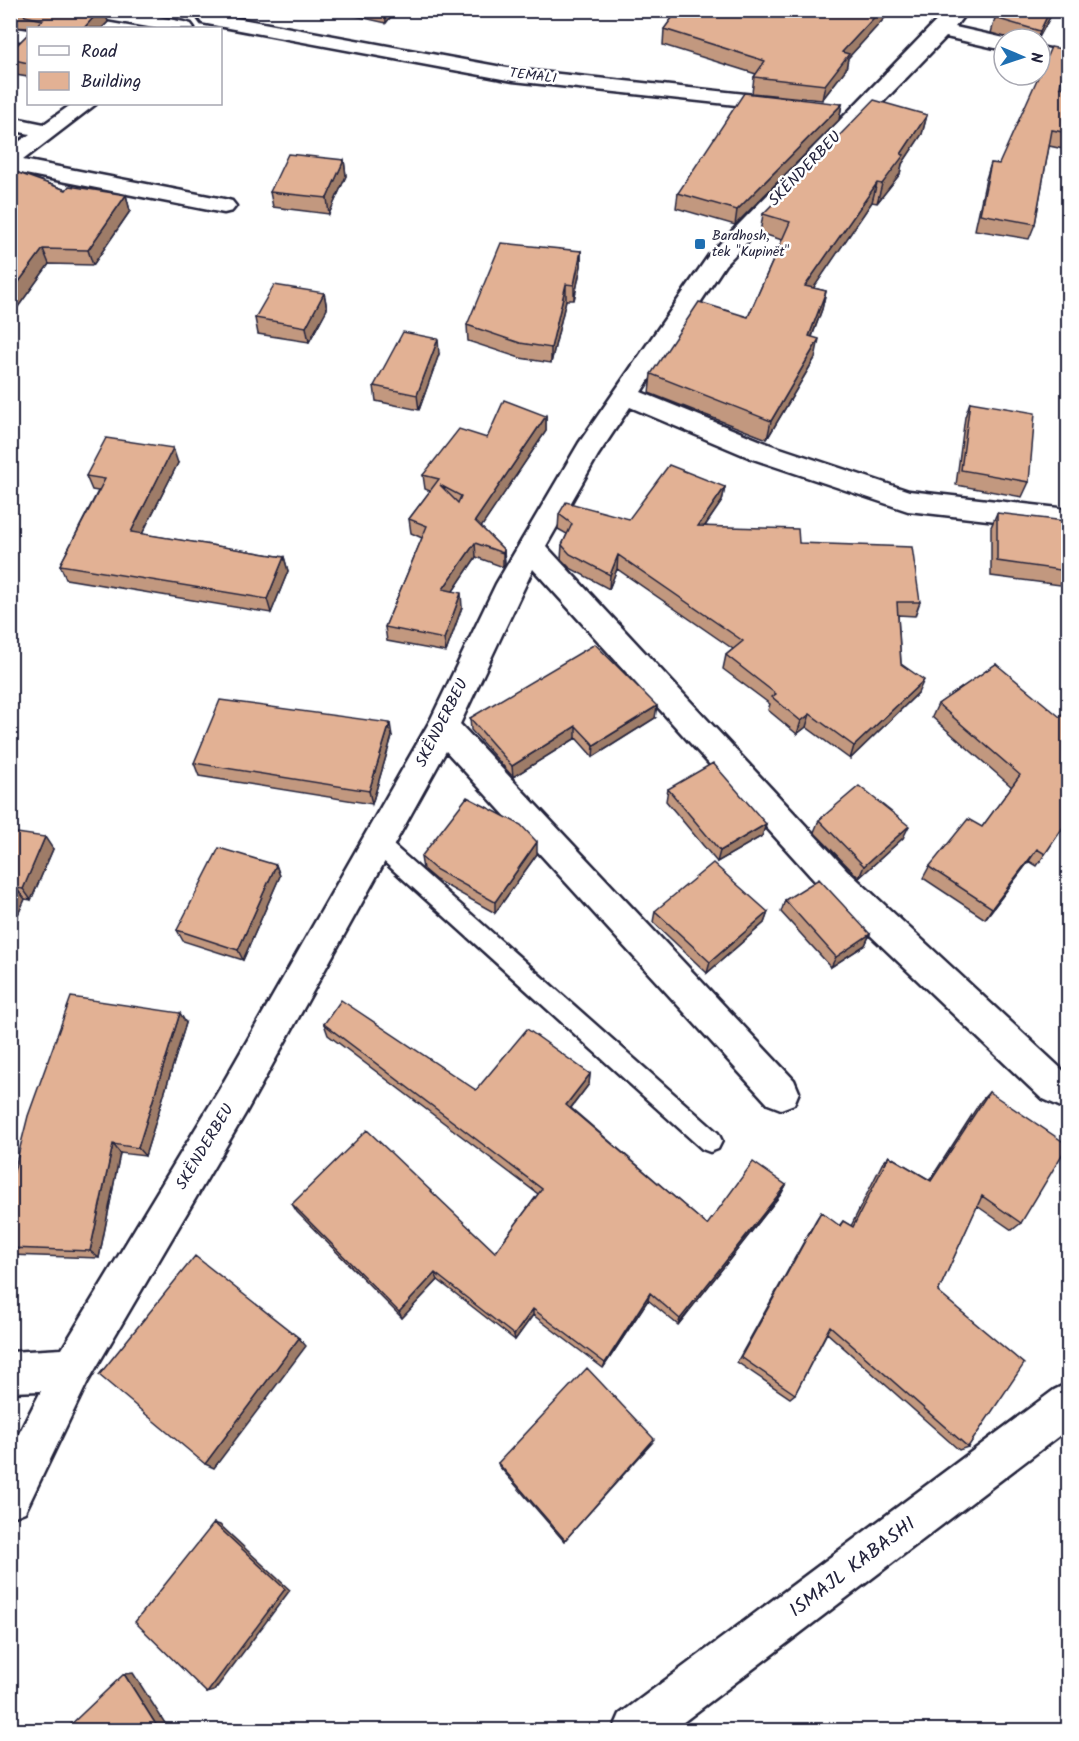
<svg xmlns="http://www.w3.org/2000/svg" width="1079" height="1741" font-family="Kalam,sans-serif">
	<style>
		.lines { fill: none; stroke-linecap: round; stroke-linejoin: round }
		.service-casing { stroke: #22223b; stroke-width: 5 }
		.minor-casing { stroke: #22223b; stroke-width: 5 }
		.service { fill: #fff; fill-rule: evenodd }
		.minor { fill: #fff; fill-rule: evenodd }
		.wall { fill: #c2987f; stroke: #22223b; stroke-width: 1.5 }
		.shaded-wall { fill: #9e7c68; stroke: #22223b; stroke-width: 1.5 }
		.building { fill: #e2b194; stroke: #22223b; stroke-width: 1.5; fill-rule: evenodd }
		.poi-dot { fill: #1f6fb2; stroke: #fff; stroke-width: 2 }
		.labels { text-anchor: middle; dominant-baseline: central; stroke-width: 5; stroke-linejoin: round; paint-order: stroke }
		.far-street-label { font-size: 14px; fill: #22223b; stroke: #fff }
		.far-poi-label { font-size: 14px; fill: #22223b; stroke: #fff; text-anchor: start }
		.street-label { font-size: 16px; fill: #22223b; stroke: #fff }
		.near-street-label { font-size: 20px; fill: #22223b; stroke: #fff }
	</style>
	<rect width="100%" height="100%" fill="#fff"/>
	<filter id="ink" filterUnits="userSpaceOnUse"><feTurbulence type="fractalNoise" baseFrequency=".0167" numOctaves="2"/><feDisplacementMap in="SourceGraphic" scale="12" xChannelSelector="R" yChannelSelector="G"/><feConvolveMatrix kernelMatrix="1 2 1 2 8 2 1 2 1" color-interpolation-filters="sRGB"/></filter>
	<g filter="url(#ink)">
		<g class="lines">
			<defs>
				<path id="service" d="M377,834L384,837L718,1133L722,1141L718,1149L710,1152L702,1149L370,849L367,843L370,837Z"/>
				<path id="minor" d="M76,10H122L184,22L191,24L194,28H154L86,16Z
					M947,10H968L955,27L1009,39H1004V50L946,37L725,265L641,392L771,445L909,491L1059,508L1068,511V525L1059,528L908,511L753,459L630,407L598,455L546,546L847,870L1068,1075V1110L1041,1098L823,890L533,569L460,724L794,1080L799,1092L794,1104L781,1109L768,1104L446,751L245,1114L87,1383L25,1512L10,1518V1451L41,1391L10,1392V1352L62,1349L219,1090L430,721L496,584L579,443L709,255Z
					M209,13L513,69L783,98L791,99L794,104L791,109L783,110L513,81L202,23L199,19L202,15Z
					M10,27L28,30V42L10,39Z
					M1040,47L1068,53V65L1040,59Z
					M72,104H96L23,160L224,199L232,201L236,206L232,211L224,213L10,171V148L30,134L10,130V117L44,124Z
					M1068,1383V1429L673,1730H613L620,1714L1054,1390Z"/>
			</defs>
			<use href="#service" class="service-casing"/>
			<use href="#minor" class="minor-casing"/>
			<use href="#service" class="service"/>
			<use href="#minor" class="minor"/>
		</g>
		<path class="wall" d="M10,10H105L108,22L102,28H29L10,27Z
			M329,10H396L386,23Z
			M678,10H892L848,58L846,69L822,100L752,93L754,77L756,74L663,45L664,29Z
			M999,10H1054L1038,39H1012L991,33L995,18Z
			M28,34V77L10,74V52Z
			M1060,87L1068,89V150L1049,146L1035,224L1029,239L975,230L986,179L991,163L999,164Z
			M842,104L839,120L735,225L676,208L678,193Z
			M927,115L922,134L902,164L900,174L877,203L872,202L813,288L826,291L822,309L812,337L815,358L767,439L649,393L651,374L748,317L782,240L760,233L763,214Z
			M344,160L346,176L329,214L273,207L270,192Z
			M10,170L66,190L126,195L130,211L93,265L49,264L10,318Z
			M581,251V266L574,300H566L551,363L520,358L468,341L467,325Z
			M324,293L327,309L309,342L258,334L255,318Z
			M439,354L419,410L376,401L374,386Z
			M970,402L1029,482L1022,497L956,485L965,417Z
			M546,416V431L481,527L504,550L505,565L503,567L476,557L453,591L462,607L446,652L387,641L385,627L422,538L411,533L409,519L430,491L425,489L423,475L487,438Z
			M178,463L142,534L284,557L288,571L271,613L66,579L60,565L98,491L92,490L86,476Z
			M725,487L722,501L705,526L799,543L920,602L915,616L898,615L901,664L918,693L850,759L806,727L797,734L768,710L770,704L723,669L726,655L733,649L617,569L609,589L570,568L561,559L562,545L567,534L558,529L559,514L629,519Z
			M997,513L1067,571L1060,585L991,576V527Z
			M996,664L1068,820L1037,866L1029,861L985,919L923,878L929,867L982,827L1012,787L932,717L938,704Z
			M470,718H655L593,757L576,738L513,777L471,730Z
			M392,736L372,804L199,776L194,763Z
			M668,789L766,824L762,836L717,862L666,801Z
			M819,820L903,838L859,878L814,832Z
			M10,832L53,849L31,900L25,899L10,932Z
			M537,854L495,913L436,880L423,869L421,857Z
			M276,865L280,876L243,960L183,941L177,930Z
			M785,900L870,934L865,945L831,967L781,912Z
			M655,911L768,912L764,923L707,973L653,922Z
			M186,1023L145,1156L120,1153L99,1258L10,1255V1187Z
			M324,1024L476,1090L590,1074L589,1084L571,1108L707,1225L786,1185L781,1194L678,1325L648,1300L603,1368L533,1315L515,1340L438,1280L402,1318L297,1212L292,1204L495,1252L538,1194L328,1035Z
			M989,1092L1021,1223L1012,1230L977,1206L938,1292L968,1447L959,1450L827,1333L795,1394L790,1398L737,1362L816,1220L821,1212L839,1226L843,1221L851,1226L882,1164L889,1156L930,1180L981,1101Z
			M652,1443L564,1541L499,1466L498,1463Z"/>
		<path class="shaded-wall" d="M100,10H105L108,22L102,28H84Z
			M385,10H396L386,23Z
			M881,10H892L848,58L846,69L822,100L825,85L842,52Z
			M1050,10H1054L1038,39H1037L1040,31Z
			M842,104L839,120L735,225L737,210Z
			M927,115L922,134L902,164L900,174L877,203L882,184L901,154Z
			M344,160L346,176L329,214L327,198Z
			M877,183L872,202L802,305L805,286Z
			M126,195L130,211L93,265L88,250Z
			M43,249L49,264L10,318V294Z
			M581,251V266L574,300V285Z
			M566,284V300L551,363V348Z
			M826,291L822,309L805,355L809,336Z
			M324,293L327,309L309,342L306,327Z
			M438,339L439,354L419,410L417,395Z
			M819,339L815,358L767,439L771,421Z
			M546,416V431L476,535L475,521Z
			M173,448L178,463L136,546L131,532Z
			M725,487L722,501L695,540L698,526Z
			M475,543L476,557L445,603L443,589Z
			M504,550L505,565L503,567V553Z
			M618,555L617,569L609,589L610,575Z
			M284,557L288,571L271,613L267,599Z
			M461,593L462,607L446,652L444,639Z
			M924,680L918,693L850,759L854,746Z
			M657,706L655,718L593,757L594,745Z
			M810,714L806,727L797,734L801,721Z
			M390,723L392,736L372,804L369,791Z
			M576,726V738L513,777L512,766Z
			M766,824L762,836L717,862L720,851Z
			M909,826L903,838L859,878L864,866Z
			M45,837L53,849L31,900L23,889Z
			M537,842V854L495,913V902Z
			M1037,849L1029,861L985,919L992,908Z
			M276,865L280,876L243,960L238,950Z
			M16,888L25,899L10,932V901Z
			M768,912L764,923L707,973L710,962Z
			M870,934L865,945L831,967L836,957Z
			M180,1013L186,1023L145,1156L138,1148Z
			M590,1074L589,1084L566,1114V1105Z
			M113,1144L120,1153L99,1258L90,1251Z
			M786,1185L781,1194L678,1325L680,1319Z
			M435,1273L438,1280L402,1318L399,1312Z
			M650,1293L648,1300L603,1368L605,1363Z
			M533,1309V1315L515,1340L514,1335Z
			M299,1338L306,1346L214,1468L205,1464Z
			M214,1523L220,1525L290,1590L214,1691L207,1693Z
			M133,1673L170,1731H160L124,1674Z"/>
		<path class="building" d="M10,10H100L84,28H34L43,20L25,16L23,12H10Z
			M678,10H881L842,52L849,54L825,85L754,77L765,61L664,29Z
			M999,10H1050L1040,31L995,18Z
			M28,34V63L10,59V52Z
			M1051,47L1067,50L1060,87L1068,89V133L1052,130L1035,224L980,214L991,163L999,164L1039,75H1040V72Z
			M744,93L842,104L737,210L678,193Z
			M874,100L927,115L901,154L904,155L882,184L877,183L805,286L826,291L809,336L819,339L771,421L651,374L699,302L748,317L790,222L763,214Z
			M288,154L344,160L327,198L270,192Z
			M10,170L66,190L69,186L126,195L88,250L43,249L10,294Z
			M501,243L581,251L574,285L566,284L551,348L520,343L467,325Z
			M274,285L324,293L306,327L255,318Z
			M403,332L438,339L417,395L374,386Z
			M504,400L546,416L475,521L504,550L503,553L475,543L443,589L461,593L444,639L385,627L427,526L409,519L439,479L423,475L459,429L487,438ZM440,485L461,496L458,503Z
			M970,402L1035,413L1029,482L961,470Z
			M106,438L173,448L131,532L284,557L267,599L60,565L105,479L86,476Z
			M669,465L725,487L698,526L798,529L799,543L912,547L920,602H897L901,664L924,680L854,746L810,714L801,721L772,697L776,694L726,655L743,641L618,555L610,575L570,554L562,545L572,524L559,514L566,502L629,519Z
			M997,513L1065,521L1067,571L997,561Z
			M595,644L657,706L594,745L576,726L512,766L470,718Z
			M996,664L1060,717L1067,707L1068,708V820L1045,854L1037,849L992,908L929,867L968,819L982,827L1020,775L938,704Z
			M220,700L390,723L369,791L194,763Z
			M713,763L766,824L720,851L668,789Z
			M859,786L909,826L864,866L819,820Z
			M467,797L521,825L537,842L495,902L435,869L421,857Z
			M10,832L45,837L23,889L16,888L10,901Z
			M219,848L276,865L238,950L177,930Z
			M713,863L768,912L710,962L655,911Z
			M819,879L870,934L836,957L785,900Z
			M71,997L180,1013L138,1148L113,1144L90,1251L10,1248V1187L28,1116Z
			M341,1000L476,1090L527,1029L590,1074L566,1105L707,1225L753,1162L786,1185L680,1319L650,1293L605,1363L533,1309L514,1335L435,1273L399,1312L292,1204L367,1130L495,1252L542,1189L324,1024Z
			M989,1092L1068,1145L1021,1223L982,1196L938,1292L1024,1364L968,1447L830,1326L795,1394L741,1357L821,1212L840,1226L843,1221L853,1227L889,1156L931,1181Z
			M195,1256L299,1338L205,1464L99,1375Z
			M587,1368L654,1439L565,1540L498,1463Z
			M214,1523L285,1589L207,1693L135,1622Z
			M124,1674L160,1731H64Z"/>
	</g>
	<rect class="poi-dot" x="694" y="238" width="12" height="12" rx="3"/>
	<g class="labels">
		<g class="far-street-label">
			<text transform="translate(533 76) rotate(7)">TEMALI</text>
		</g>
		<g class="far-poi-label">
			<text x="712" y="236">Bardhosh,<tspan x="712" dy="16">tek "Kupinët"</tspan></text>
		</g>
		<g class="street-label">
			<text transform="translate(805 169) rotate(-46)">SKËNDERBEU</text>
			<text transform="translate(442 723) rotate(-63)">SKËNDERBEU</text>
			<text transform="translate(205 1147) rotate(-59)">SKËNDERBEU</text>
		</g>
		<g class="near-street-label">
			<text transform="translate(853 1568) rotate(-37)">ISMAJL KABASHI</text>
		</g>
	</g>
	<rect width="1079" height="1741" fill="none" stroke="#fff" stroke-width="36"/>
	<rect x="18" y="18" width="1043" height="1705" fill="none" stroke="#22223b" stroke-width="2" filter="url(#ink)"/>
	<rect x="27" y="27" width="195" height="78" fill="#ffffff" stroke="#a7a7b1" stroke-width="1.5"/>
	<rect x="39" y="46" width="30" height="9" fill="#ffffff" stroke="#a7a7b1" stroke-width="1.5"/>
	<text x="81" y="57" font-size="18" fill="#22223b">Road</text>
	<rect x="39" y="72" width="30" height="18" fill="#e2b194" stroke="#a7a7b1" stroke-width="1.5"/>
	<text x="81" y="87" font-size="18" fill="#22223b">Building</text>
	<g transform="translate(1022 57) rotate(92)"><circle r="28" fill="#ffffff" stroke="#a7a7b1" stroke-width="1.5"/>
	<path d="M0-4.5L10 22L0 15L-10 22Z" fill="#1f6fb2"/>
	<text y="-9" font-size="16" font-weight="bold" text-anchor="middle" fill="#22223b">N</text>
	</g>
</svg>
